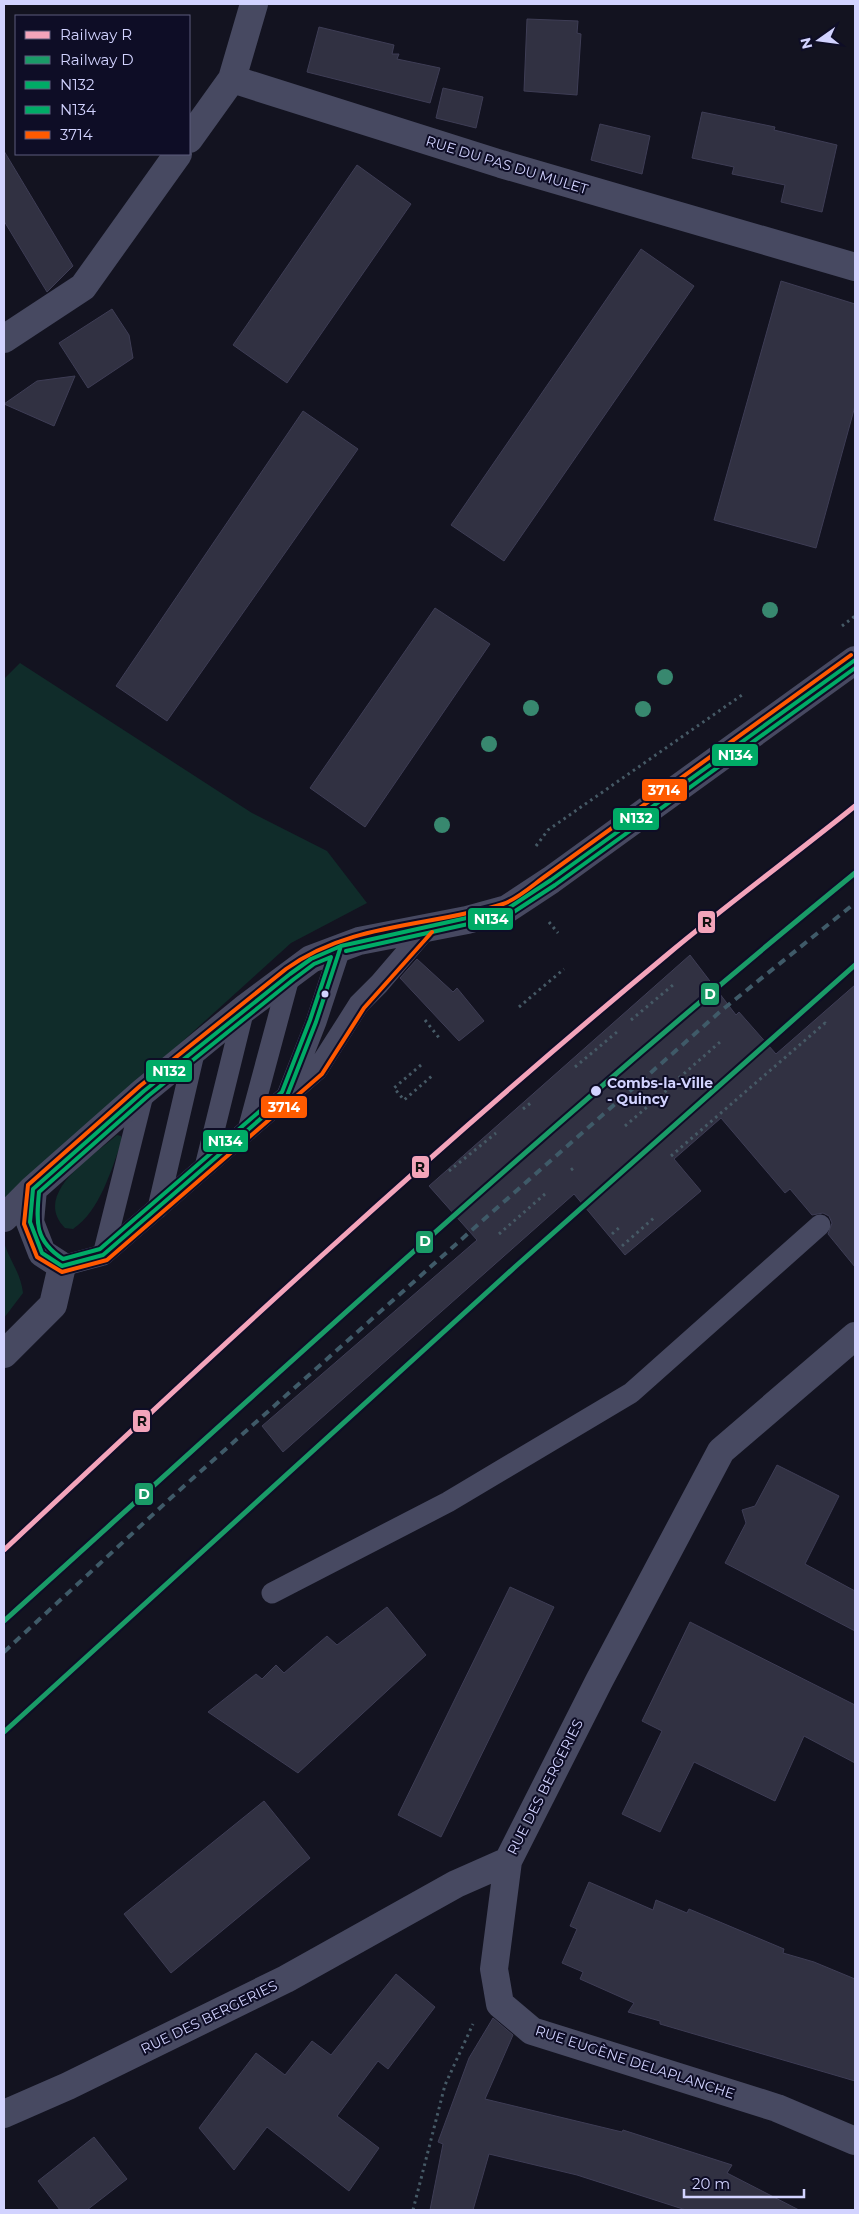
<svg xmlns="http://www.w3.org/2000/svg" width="859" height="2214" font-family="Montserrat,sans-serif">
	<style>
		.green { fill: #102c2a }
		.building { fill: #313142; stroke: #3e3d55 }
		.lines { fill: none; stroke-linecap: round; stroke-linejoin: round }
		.path { stroke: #465a66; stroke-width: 3; stroke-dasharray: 2.5 4; stroke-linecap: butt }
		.service { stroke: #474961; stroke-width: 21 }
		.minor { stroke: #474961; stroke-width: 28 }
		.rail { stroke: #3f5a68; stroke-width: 4; stroke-dasharray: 8 6; stroke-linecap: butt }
		.bus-1-casing { stroke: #0e0d26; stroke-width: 8 }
		.bus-2-casing { stroke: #0e0d26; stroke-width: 8 }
		.bus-3-casing { stroke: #0e0d26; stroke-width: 8 }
		.bus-1 { stroke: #00ab66; stroke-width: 4 }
		.bus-2 { stroke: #00ab66; stroke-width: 4 }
		.bus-3 { stroke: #ff5a00; stroke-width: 4 }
		.rail-1-casing { stroke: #0e0d26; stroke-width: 9 }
		.rail-2-casing { stroke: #0e0d26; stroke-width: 9 }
		.rail-1 { stroke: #f3a4ba; stroke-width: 5 }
		.rail-2 { stroke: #1a9b67; stroke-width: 5 }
		.tree { fill: #38886f }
		.bus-dot { fill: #d2d3ff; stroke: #0e0d26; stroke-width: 2 }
		.labels { text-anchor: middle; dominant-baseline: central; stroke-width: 4; stroke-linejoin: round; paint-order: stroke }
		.street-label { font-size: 14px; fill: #d2d3ff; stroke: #0e0d26 }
		.stop-label { font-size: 14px; font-weight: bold; fill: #d2d3ff; stroke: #0e0d26; text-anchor: start }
		.line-badge { stroke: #0e0d26; stroke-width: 2 }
		.badge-label { font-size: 14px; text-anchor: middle; font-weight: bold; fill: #fff }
		.pale-badge-label { font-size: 14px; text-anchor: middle; font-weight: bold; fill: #111 }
	</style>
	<rect width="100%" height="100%" fill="#131320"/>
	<path class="green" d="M20,663L252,813L327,851L367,903L291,943L4,1203V679Z
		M117,1135L121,1136L122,1141C111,1170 100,1211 73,1229L65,1228C31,1194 93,1156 117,1135Z
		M4,1242C9,1260 21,1273 23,1293L4,1318Z"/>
	<path class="building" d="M527,19L578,21L577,33L581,34L577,95L524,91Z
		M319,27L394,45L392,54H399L397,59L440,68L430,103L307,72Z
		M443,88L483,97L476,128L436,118Z
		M702,112L775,127L774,130L837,145L822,212L781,202L785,185L732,174L734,167L692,158Z
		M600,124L650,136L642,174L591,160Z
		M4,151L73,266L47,292L4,221Z
		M357,165L411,204L287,383L233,345Z
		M641,249L694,286L504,561L451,525Z
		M781,281L855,304V406L816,548L714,520Z
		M112,309L129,335L133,358L88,388L59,343Z
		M75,376L54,426L4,404L37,381Z
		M303,411L358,449L167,721L116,686Z
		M435,608L490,644L365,827L310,788Z
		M690,955L736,1015L739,1012L776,1054L855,985V1267L828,1234L832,1223L829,1216L823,1213L812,1215L790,1189L785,1193L721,1118L674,1159L701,1191L625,1255L574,1194L283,1452L262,1426L477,1240L429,1186Z
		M417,959L453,992L457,988L484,1021L459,1041L400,978Z
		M777,1465L839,1496L805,1564L855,1591V1631L725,1563L746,1523L742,1510L755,1506Z
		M510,1587L554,1607L441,1837L398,1815Z
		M387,1607L426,1655L298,1773L208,1712L256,1674L262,1679L276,1665L284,1673L327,1636L337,1645Z
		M690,1622L855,1705V1763L804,1736L775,1801L694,1762L660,1832L622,1814L662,1731L642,1721Z
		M264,1801L310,1858L171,1973L124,1914Z
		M589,1882L653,1910L656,1900L687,1913L689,1909L784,1949L783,1953L814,1962L855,1979V2081L660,2024V2021L628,2012L634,2003L580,1979L583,1972L562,1963L577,1929L570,1926Z
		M396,1974L435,2007L388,2069L378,2061L337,2116L379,2148L349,2191L267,2127L234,2170L199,2128L256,2053L285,2075L312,2041L331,2055Z
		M493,2018L513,2035L485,2099L622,2132L623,2130L732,2165L727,2173L799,2210H686L577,2175L489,2154L473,2210H430L443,2144L438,2142L469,2058Z
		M94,2137L127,2179L87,2210H60L38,2181Z"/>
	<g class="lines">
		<path class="path" d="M842,626L855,616
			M536,846L548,830L742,695
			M549,922L558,933
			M519,1007L564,969
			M425,1020L440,1039
			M631,1020L673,985
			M421,1065L394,1088L404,1100L433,1075
			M575,1067L617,1032
			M679,1078L720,1042
			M523,1109L532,1102
			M625,1126L667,1090
			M671,1156L825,1023L827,1027
			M571,1170L576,1166
			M449,1171L496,1133
			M499,1234L545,1194
			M612,1234L621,1226
			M622,1246L656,1216
			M413,2210L445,2085L473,2024"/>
		<path class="service" d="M288,1093L316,1022L341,946
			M248,1130L290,974
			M205,1167L244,1009
			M158,1208L195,1049
			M103,1255L144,1091
			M62,1266L103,1255L317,1070L359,1004L379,984L427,928
			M272,1593L448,1502L631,1393L820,1225"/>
		<path class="minor" d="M232,79L501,164L855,267
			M189,139L232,79L254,4
			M4,339L83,287L178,154
			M4,1218L33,1189
			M855,1336L721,1451L599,1681L508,1861L494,1969L500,2004L532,2031L777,2108L855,2141
			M4,1354L53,1305L62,1266L42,1253L30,1222L33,1189L144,1091L244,1009L311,959L359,941L467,920L507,909L551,880L855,660
			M4,2114L68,2086L286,1979L456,1884L508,1861"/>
		<path class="rail" d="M4,1652L173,1496L481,1222L722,1010L855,903"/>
		<defs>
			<path id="bus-1" d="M62,1266L42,1253L30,1222L33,1189L144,1091L290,974L311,959L341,946L507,909L551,880L855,660
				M62,1266L103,1255L287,1096L316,1022L341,946"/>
			<path id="bus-2" d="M346,951L509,915L555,885L855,668
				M331,957L310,1020L282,1092L100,1249L63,1259C35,1241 36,1223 39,1192L148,1096L294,979L314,964Z"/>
			<path id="bus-3" d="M432,932L364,1008L322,1074L107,1260L62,1272L37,1257L24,1224L28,1185L140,1086L286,969C351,922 430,927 503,904C518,899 534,884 547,875L851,655"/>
		</defs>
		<use href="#bus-1" class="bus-1-casing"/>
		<use href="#bus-2" class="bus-2-casing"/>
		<use href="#bus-3" class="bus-3-casing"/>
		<use href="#bus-1" class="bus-1"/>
		<use href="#bus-2" class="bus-2"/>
		<use href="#bus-3" class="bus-3"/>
		<defs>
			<path id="rail-1" d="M4,1550C221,1346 439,1144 668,954C729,903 793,856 855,806"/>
			<path id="rail-2" d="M4,1621C284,1368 562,1112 855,873
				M4,1732L516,1266L855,965"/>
		</defs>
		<use href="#rail-1" class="rail-1-casing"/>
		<use href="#rail-2" class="rail-2-casing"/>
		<use href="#rail-1" class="rail-1"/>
		<use href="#rail-2" class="rail-2"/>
	</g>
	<g class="tree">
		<circle cx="770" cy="610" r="8"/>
		<circle cx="665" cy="677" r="8"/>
		<circle cx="531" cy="708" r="8"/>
		<circle cx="643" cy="709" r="8"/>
		<circle cx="489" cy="744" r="8"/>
		<circle cx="442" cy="825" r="8"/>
	</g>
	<g class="bus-dot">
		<circle cx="325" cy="994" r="4.5"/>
		<circle cx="596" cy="1091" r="6"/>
	</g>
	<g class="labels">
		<g class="street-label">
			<text transform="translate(507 165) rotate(17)">RUE DU PAS DU MULET</text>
			<text transform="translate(545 1787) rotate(-63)">RUE DES BERGERIES</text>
			<text transform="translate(209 2017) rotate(-26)">RUE DES BERGERIES</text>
			<text transform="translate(635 2062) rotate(18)">RUE EUGÈNE DELAPLANCHE</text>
		</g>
		<g class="stop-label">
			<text x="607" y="1083">Combs-la-Ville<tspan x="607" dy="16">- Quincy</tspan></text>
		</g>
	</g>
	<g class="line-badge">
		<rect x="711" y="743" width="48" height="24" rx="5" fill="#00ab66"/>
		<rect x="641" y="778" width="47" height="24" rx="5" fill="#ff5a00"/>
		<rect x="612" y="807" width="48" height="24" rx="5" fill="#00ab66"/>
		<rect x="467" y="907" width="47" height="24" rx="5" fill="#00ab66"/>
		<rect x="697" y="910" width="19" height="24" rx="5" fill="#f3a4ba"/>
		<rect x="700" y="982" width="20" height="24" rx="5" fill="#1a9b67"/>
		<rect x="145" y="1059" width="48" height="24" rx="5" fill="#00ab66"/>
		<rect x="260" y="1095" width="48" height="24" rx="5" fill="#ff5a00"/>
		<rect x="202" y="1129" width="47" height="24" rx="5" fill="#00ab66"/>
		<rect x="411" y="1155" width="19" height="24" rx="5" fill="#f3a4ba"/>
		<rect x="415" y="1230" width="19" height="24" rx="5" fill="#1a9b67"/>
		<rect x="132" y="1409" width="19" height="24" rx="5" fill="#f3a4ba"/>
		<rect x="134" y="1482" width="20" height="24" rx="5" fill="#1a9b67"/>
	</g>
	<g class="badge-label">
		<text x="735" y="760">N134</text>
		<text x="664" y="795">3714</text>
		<text x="636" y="823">N132</text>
		<text x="491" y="924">N134</text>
		<text x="710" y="999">D</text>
		<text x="169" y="1076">N132</text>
		<text x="284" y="1112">3714</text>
		<text x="225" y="1146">N134</text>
		<text x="425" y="1246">D</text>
		<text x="144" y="1499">D</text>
	</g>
	<g class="pale-badge-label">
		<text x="707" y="927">R</text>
		<text x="420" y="1172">R</text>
		<text x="142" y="1426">R</text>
	</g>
	<rect width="859" height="2214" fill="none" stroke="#d2d3ff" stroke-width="10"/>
	<rect x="15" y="15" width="175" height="140" fill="#0e0d26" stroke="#5c5c7d"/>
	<rect x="25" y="31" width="25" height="8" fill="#f3a4ba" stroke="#5c5c7d"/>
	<text x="60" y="40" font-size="15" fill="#d2d3ff">Railway R</text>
	<rect x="25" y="56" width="25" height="8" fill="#1a9b67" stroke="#5c5c7d"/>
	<text x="60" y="65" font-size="15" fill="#d2d3ff">Railway D</text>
	<rect x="25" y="81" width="25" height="8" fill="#00ab66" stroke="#5c5c7d"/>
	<text x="60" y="90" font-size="15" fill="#d2d3ff">N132</text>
	<rect x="25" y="106" width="25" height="8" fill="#00ab66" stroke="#5c5c7d"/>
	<text x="60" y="115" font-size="15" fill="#d2d3ff">N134</text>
	<rect x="25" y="131" width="25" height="8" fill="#ff5a00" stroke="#5c5c7d"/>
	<text x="60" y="140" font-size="15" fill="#d2d3ff">3714</text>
	<g transform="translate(819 40) rotate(256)" stroke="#0e0d26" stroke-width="4" paint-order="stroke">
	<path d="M0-4L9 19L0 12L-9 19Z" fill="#d2d3ff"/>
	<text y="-8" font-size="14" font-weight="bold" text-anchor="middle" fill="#d2d3ff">N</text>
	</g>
	<path d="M684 2189v8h120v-8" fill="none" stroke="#d2d3ff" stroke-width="2.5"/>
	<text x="692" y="2189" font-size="15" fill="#d2d3ff" stroke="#0e0d26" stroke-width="4" paint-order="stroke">20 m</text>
</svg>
